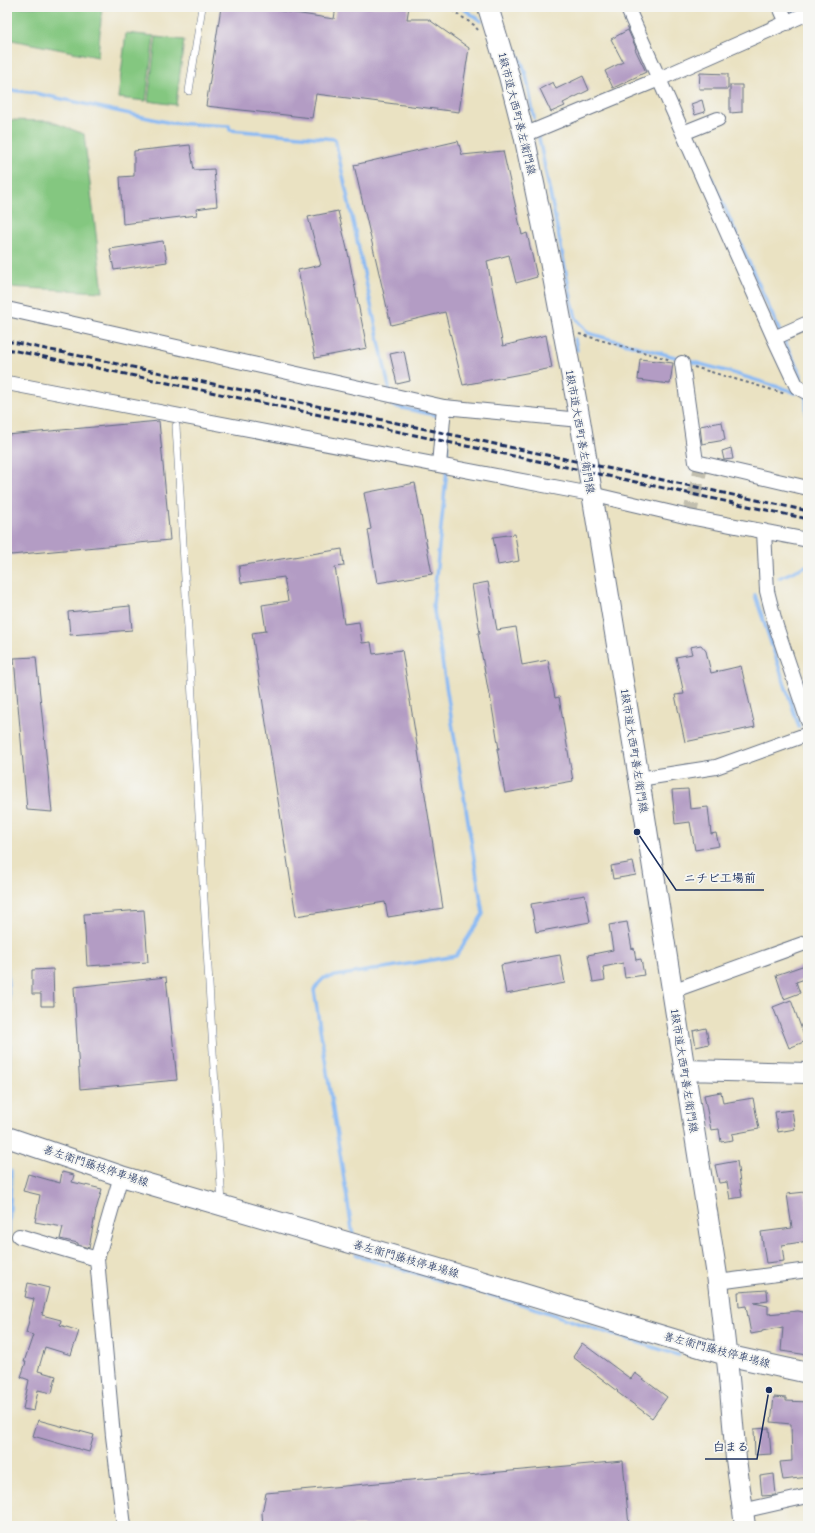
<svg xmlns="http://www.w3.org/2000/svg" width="815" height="1533" font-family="'Comic Neue','Klee One',sans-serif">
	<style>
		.green { fill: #84c780; stroke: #507b6f }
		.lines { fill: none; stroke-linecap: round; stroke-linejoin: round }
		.stream { stroke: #88b9f4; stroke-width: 3.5 }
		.building { fill: #b39cc4 }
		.street-tunnel { stroke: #c1beae; stroke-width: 14; stroke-dasharray: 14 7; stroke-linecap: butt }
		.lane-casing { stroke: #636e81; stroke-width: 8 }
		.street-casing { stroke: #636e81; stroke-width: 16 }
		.secondary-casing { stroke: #636e81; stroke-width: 22 }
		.path { stroke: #636e81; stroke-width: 2; stroke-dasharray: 3 3; stroke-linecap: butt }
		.lane { stroke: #fff; stroke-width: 7 }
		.street { stroke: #fff; stroke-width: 14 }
		.secondary { stroke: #fff; stroke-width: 20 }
		.rail { stroke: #1b2f5e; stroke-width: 3; stroke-dasharray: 6 3; stroke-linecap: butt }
		.labels { text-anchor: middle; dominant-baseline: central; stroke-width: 3.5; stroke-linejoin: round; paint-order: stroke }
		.street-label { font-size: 11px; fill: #1b2f5e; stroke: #f6f6f2 }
		.leader { fill: none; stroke: #1b2f5e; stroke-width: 1.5 }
		.callout-dot { fill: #1b2f5e; stroke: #f6f6f2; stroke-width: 1.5 }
		.callout-label { font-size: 12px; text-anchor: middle; font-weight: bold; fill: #1b2f5e; stroke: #f6f6f2; stroke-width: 3.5; stroke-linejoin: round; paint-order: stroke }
	</style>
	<rect width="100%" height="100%" fill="#f6f6f2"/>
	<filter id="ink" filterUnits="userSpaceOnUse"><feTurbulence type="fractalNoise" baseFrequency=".025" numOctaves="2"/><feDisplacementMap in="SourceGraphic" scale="8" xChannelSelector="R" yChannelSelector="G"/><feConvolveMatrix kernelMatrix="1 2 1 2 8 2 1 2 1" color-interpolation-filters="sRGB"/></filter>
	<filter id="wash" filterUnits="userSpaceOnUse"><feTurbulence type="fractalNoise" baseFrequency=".012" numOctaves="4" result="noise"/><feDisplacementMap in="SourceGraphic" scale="16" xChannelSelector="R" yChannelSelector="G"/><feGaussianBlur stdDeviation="0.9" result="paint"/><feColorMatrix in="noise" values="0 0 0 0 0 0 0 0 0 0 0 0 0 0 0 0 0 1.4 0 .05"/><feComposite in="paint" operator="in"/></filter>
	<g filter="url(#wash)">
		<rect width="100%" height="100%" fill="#eae2c2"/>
		<path class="green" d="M7,7H102L98,57L7,39Z
			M126,33L154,36L146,101L118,98Z
			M156,37L184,40L176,105L148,101Z
			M7,120L50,121L84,134L103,292L7,287Z"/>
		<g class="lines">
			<path class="stream" d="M461,7L481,21
				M791,7L794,13L796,12
				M512,46C528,65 529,94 534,118
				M7,90L30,92L171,123L229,126L230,130L335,139L390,392
				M692,134L780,332
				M539,138L572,302L576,318L588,333L733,373L788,390L795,393
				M783,338L801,375L800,382
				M575,339L577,350
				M392,398L393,406L440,416
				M806,398L808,480
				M447,463V441
				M779,578L808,565
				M755,595L799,727
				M805,744L808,752
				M7,968L10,1020L8,1123
				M353,1236L314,990L319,983L324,978L456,956L483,914L433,605L447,469
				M356,1254L363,1258L528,1306L599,1330L678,1355
				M7,1299L11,1171"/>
		</g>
		<g id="blocks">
			<path class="building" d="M221,7H255L334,19L336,7H409L407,19H428L469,48L459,112L316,94L312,118L206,106Z
				M628,30L636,48L635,49L646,72L613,88L605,71L623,62L611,39Z
				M700,73L728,74V89H699Z
				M583,76L589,90L563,103L565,106L551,112L540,89L553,82L556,89Z
				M730,85H742V112L730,113Z
				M702,100L705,112L695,115L691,104Z
				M458,141L462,155L503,151L522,235L527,233L537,277L516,283L509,255L487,261L503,346L546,335L552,368L463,385L445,312L391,325L354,165Z
				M190,145L194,170L214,169L217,206L196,209L197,215L123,224L120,177L134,176V151Z
				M338,211L348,253L367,348L315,358L298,270L321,265L308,217Z
				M163,241L167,262L114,270L110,249Z
				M404,351L410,381L397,384L390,354Z
				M640,359L673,363L670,384L638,380Z
				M159,421L170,540L11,555L7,518V435Z
				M722,422L725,440L702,444L700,426Z
				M731,448L733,459L724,460L722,451Z
				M415,483L432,574L377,583L368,530L371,529L364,493Z
				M515,534L519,561L498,565L493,537Z
				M342,549L344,566L335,567L344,624L359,622L362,643L371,642L373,654L402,650L443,908L388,917L385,902L296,916L252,633L266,631L262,605L288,601L284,577L241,583L239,566Z
				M488,582L497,630L516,627L522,665L548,660L555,698L559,697L573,781L505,793L497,749H499L490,695H489L482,656L478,633H480L472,585Z
				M130,606L132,630L70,635L68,612Z
				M701,645L706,651L711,673L741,666L755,727L685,742L675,695L684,694L676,657L692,654L690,647Z
				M36,657L52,812L27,810L14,658Z
				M688,789L690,809L708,807L711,834L716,833L719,846L695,850L690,822L675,824L672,790Z
				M633,862L636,875L613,879L611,866Z
				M585,895L590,922L536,932L531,904Z
				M144,910L148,962L87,966L84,914Z
				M627,922L632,949L634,948L636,960L641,959L644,975L625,978L623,963L603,967L605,980L593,982L588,955L613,950L609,925Z
				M560,955L565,983L506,994L501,965Z
				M808,964V978L796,982L800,993L784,999L776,975Z
				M53,969L54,1006H41V994H32V970Z
				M166,977L177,1080L80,1089L74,987Z
				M791,1000L806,1041L789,1048L773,1007Z
				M706,1028L709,1044L696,1047L693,1031Z
				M721,1092L723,1103L753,1098L759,1129L732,1134L733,1140L721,1142L719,1129L711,1130L704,1095Z
				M792,1110L795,1129L778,1132L775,1112Z
				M737,1161L742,1197L730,1199L727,1182L719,1183L715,1165Z
				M62,1172L74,1175L72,1182L102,1189L96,1210L89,1248L78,1245V1243L60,1239L63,1227L35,1222L40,1195L23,1191L28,1174L60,1183Z
				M805,1192L808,1214V1241L782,1245L784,1261L766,1263L761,1232L792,1228L787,1194Z
				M28,1283L49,1288L42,1315L61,1320L60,1325L79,1331L71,1355L45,1347L38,1371L56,1376L52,1393L38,1390L34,1411L23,1409L29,1380L21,1377L26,1362H24L33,1335L26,1333L34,1299L25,1297Z
				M767,1290L768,1301L754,1303L768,1306V1314L798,1311L808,1313V1355L781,1351L783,1327L762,1331V1332L751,1334L746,1306L739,1307L738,1292Z
				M582,1343L628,1377L631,1379L635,1373L667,1397L652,1418L617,1392L618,1391L573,1357Z
				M774,1397L786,1398V1401L808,1402V1477L783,1480L780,1462L792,1461L791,1424L771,1422Z
				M38,1420L94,1435L89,1452L33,1436Z
				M769,1428L771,1454L755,1455L754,1429Z
				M623,1461L629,1526H263L262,1513L266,1493Z
				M774,1474L776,1495L762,1496L760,1476Z"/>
		</g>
	</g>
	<g filter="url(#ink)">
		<use href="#blocks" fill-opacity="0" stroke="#636e81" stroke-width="1"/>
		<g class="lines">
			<path class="street-tunnel" d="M689,517L702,463"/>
			<defs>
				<path id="lane" d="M189,91L202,7
					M176,426L222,1204"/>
				<path id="street" d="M627,7L774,338L808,323
					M780,7L787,23
					M683,133L718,119
					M524,135L659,79L808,13
					M7,309L444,407L580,420
					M774,338L797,387L808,393
					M682,363L696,462L808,488
					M7,383L591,494L689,517L808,540
					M439,465L444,407
					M764,531L767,591L776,626L808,721
					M639,779L716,767L808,734
					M672,991L808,942
					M121,1176L97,1259L113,1436L124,1526
					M19,1236L97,1259
					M718,1282L808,1270
					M742,1511L808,1496"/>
				<path id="secondary" d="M488,7L509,76L524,135L550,261L580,420L639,779L718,1282L729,1378L736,1459L745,1526
					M684,1070L808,1073
					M7,1137L121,1176L501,1287L726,1355L808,1373"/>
			</defs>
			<use href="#lane" class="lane-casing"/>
			<use href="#street" class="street-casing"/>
			<use href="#secondary" class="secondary-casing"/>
			<path class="path" d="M447,7L474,25L478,30
				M579,334L671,360
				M694,367L786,394"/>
			<use href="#lane" class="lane"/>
			<use href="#street" class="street"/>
			<use href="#secondary" class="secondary"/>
			<path class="rail" d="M7,341C274,396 541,454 808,511
				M7,349L566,467L808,519"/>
		</g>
	</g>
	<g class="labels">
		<g class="street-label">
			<text transform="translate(517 114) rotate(76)">1級市道大西町善左衛門線</text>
			<text transform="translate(580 432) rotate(80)">1級市道大西町善左衛門線</text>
			<text transform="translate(634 751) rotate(81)">1級市道大西町善左衛門線</text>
			<text transform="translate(684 1071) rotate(81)">1級市道大西町善左衛門線</text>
			<text transform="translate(96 1166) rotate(18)">善左衛門藤枝停車場線</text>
			<text transform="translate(406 1259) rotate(16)">善左衛門藤枝停車場線</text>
			<text transform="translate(717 1350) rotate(15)">善左衛門藤枝停車場線</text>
		</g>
	</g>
	<path class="leader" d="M637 832L676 890H764M769 1390L757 1459H705"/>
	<g class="callout-dot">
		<circle cx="637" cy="832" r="4"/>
		<circle cx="769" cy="1390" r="4"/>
	</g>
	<g class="callout-label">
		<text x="720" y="882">ニチビ工場前</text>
		<text x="731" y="1451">白まる</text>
	</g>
	<rect width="815" height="1533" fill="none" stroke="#f6f6f2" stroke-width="24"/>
</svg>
